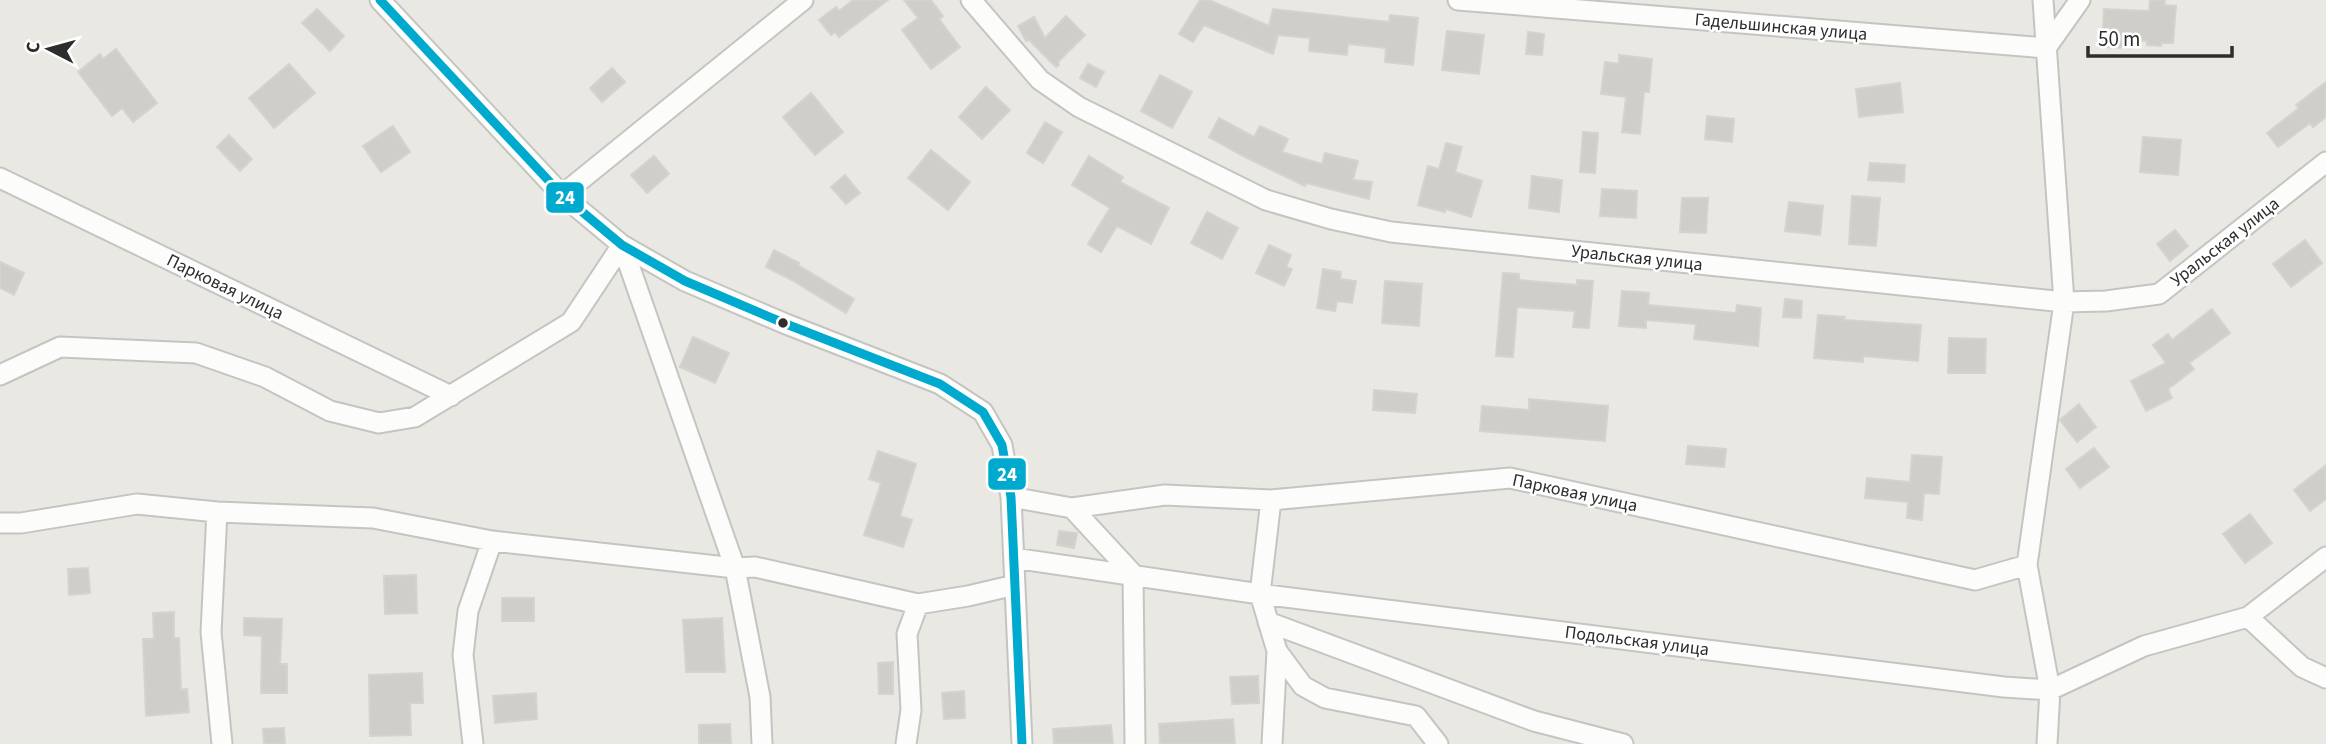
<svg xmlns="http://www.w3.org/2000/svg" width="2326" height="744" font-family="'Source Sans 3',sans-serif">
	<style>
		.building { fill: #cfcec9; stroke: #d5d3ce; stroke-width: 2 }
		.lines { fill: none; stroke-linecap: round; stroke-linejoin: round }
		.minor-casing { stroke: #c4c4c3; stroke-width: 23 }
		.minor { stroke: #fcfcfb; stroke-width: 19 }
		.bus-1-casing { stroke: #fff; stroke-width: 14 }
		.bus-1 { stroke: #00a9ce; stroke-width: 9 }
		.bus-dot { fill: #2d2d2d; stroke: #fff; stroke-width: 2.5 }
		.labels { text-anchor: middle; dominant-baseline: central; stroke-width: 5; stroke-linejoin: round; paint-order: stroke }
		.street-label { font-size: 18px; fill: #2d2d2d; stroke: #fff }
		.line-badge { stroke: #fff; stroke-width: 2.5 }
		.badge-label { font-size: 19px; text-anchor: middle; font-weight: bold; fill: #fff }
	</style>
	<rect width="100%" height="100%" fill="#eae8e2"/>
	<path class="building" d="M853,0H888L839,37L835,32L831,35L819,20L836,7L839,11Z
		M904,0H931L943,16L939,19L960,47L931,69L902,30L918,18Z
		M1200,0H1209L1269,26L1273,9L1389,22L1390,15L1418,18L1413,65L1385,62L1386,48L1348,44L1347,55L1309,51L1310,38L1278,35L1273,54L1204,25L1193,42L1179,34Z
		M2150,0H2165L2164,5L2176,6L2173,43H2161V46L2147,45V41L2131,40V48L2102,47L2104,9L2149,11Z
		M317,9L344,36L330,51L302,23Z
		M1066,16L1085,35L1058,62L1059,65L1056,67L1029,40L1026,41L1018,26L1034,17L1045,38Z
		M1447,31L1484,35L1479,74L1442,70Z
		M1528,32L1544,34L1542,55L1526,54Z
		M116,49L157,103L133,122L122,108L112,116L78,72L100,54L103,59Z
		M1619,55L1652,59L1649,92H1644L1640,134L1622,132L1626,97L1601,94L1605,62L1619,64Z
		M289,64L315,93L274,128L249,98Z
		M1088,64L1104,72L1096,87L1080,78Z
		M612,68L625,82L602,102L590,88Z
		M1160,75L1192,92L1172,128L1141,111Z
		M2326,82V117L2313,127L2310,123L2278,147L2267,133L2299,108L2296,105Z
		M1900,83L1903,112L1859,117L1856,89Z
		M986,87L1010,110L982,139L959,117Z
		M811,93L843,132L815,155L783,117Z
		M1707,116L1734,119L1732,142L1705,139Z
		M1219,118L1254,137L1260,126L1288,139L1282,152L1322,164L1325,153L1358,161L1353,180L1372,182L1369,199L1306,183L1305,186L1245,157L1209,137Z
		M1045,122L1062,132L1043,163L1027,153Z
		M393,126L410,152L381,172L363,146Z
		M1583,132L1598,133L1595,173L1580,172Z
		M229,135L252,159L240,171L217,147Z
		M2143,137L2181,140L2178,175L2140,172Z
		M1446,143L1462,147L1455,172L1482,181L1471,217L1446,209L1445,212L1418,205L1428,166L1439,169Z
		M931,150L970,182L948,210L908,178Z
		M654,156L669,174L647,193L631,175Z
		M1089,156L1123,177L1120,182L1169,208L1151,244L1117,226L1101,252L1088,244L1110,208L1072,185Z
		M1870,163L1905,165L1904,182L1868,180Z
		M845,175L860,193L846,204L831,187Z
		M1532,176L1562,180L1559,212L1529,208Z
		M1602,189L1637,191L1636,218L1600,216Z
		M1852,196L1880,198L1876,246L1849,244Z
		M1682,198H1708L1706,233L1680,232Z
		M1789,202L1823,206L1820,235L1785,231Z
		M1207,212L1238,228L1222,259L1191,243Z
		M2175,230L2188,246L2170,261L2157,244Z
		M2305,240L2322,263L2291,287L2273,264Z
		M1269,245L1291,255L1286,267L1292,269L1284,286L1256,273Z
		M774,250L799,263L798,265L854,299L846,313L790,279L766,267Z
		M0,262L24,273L14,295L0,288Z
		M1323,269L1341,272L1340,279L1356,281L1352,303L1337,301L1335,311L1317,308Z
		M1503,273L1519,274V280L1577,285V280L1593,281L1589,328L1573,327L1575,311L1517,307L1513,357L1496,356Z
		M1385,281L1422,284L1419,326L1382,323Z
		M1622,291L1649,293L1648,305L1736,313L1737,305L1761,308L1758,346L1694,339L1696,324L1646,320V328L1619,326Z
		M1785,299L1802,301L1801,318L1783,317Z
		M2212,309L2230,333L2189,363L2194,369L2168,389L2172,398L2146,411L2131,381L2166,363L2153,345L2168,334L2172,340Z
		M1818,315L1845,317L1844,320L1921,325L1918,361L1863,356V362L1814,358Z
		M693,337L729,353L715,383L680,367Z
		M1949,338L1986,339L1985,373H1948Z
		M1374,390L1417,394L1415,413L1373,410Z
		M1529,399L1608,406L1605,441L1480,431L1482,406L1529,410Z
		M2079,404L2096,427L2077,442L2060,420Z
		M1688,446L1726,449L1724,467L1686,464Z
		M2094,448L2109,467L2080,488L2066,469Z
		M878,451L916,464L900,516L912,520L903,547L864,535L881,483L869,479Z
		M1912,455L1942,457L1939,494L1924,493L1922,520L1907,518L1908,502L1865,498L1867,478L1910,482Z
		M2326,465V499L2310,511L2294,490Z
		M2250,514L2272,543L2245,563L2223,534Z
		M1059,531L1077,533L1074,548L1057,545Z
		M88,568L90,593L69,595L68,569Z
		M416,575L417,613L385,614L384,576Z
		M502,598H534V621H502Z
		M174,612V638H179L181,690L187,689L189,712L146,716L143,639H154L153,613Z
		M244,618L282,619L280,664H287V693H261L262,636L244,635Z
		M722,618L725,672H686L683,620Z
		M893,662V694H879L878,663Z
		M422,673L423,703H410L411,735L370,736L369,675Z
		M1258,676L1259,703L1232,704L1230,677Z
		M964,691L965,718L944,719L942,693Z
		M536,693L537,719L495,723L493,696Z
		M1233,719L1235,744H1160L1159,724Z
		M730,724L731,744H699V725Z
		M1111,725L1113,744H1054L1053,729Z
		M284,728L285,744H264L263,729Z"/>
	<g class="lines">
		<defs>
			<path id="minor" d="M380,0L562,195L622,245L685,281L786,324L940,384L983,412L1002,445L1011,497L1022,744
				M971,0L1040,80L1079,107L1266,200L1331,219L1391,232L2064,302L2106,301L2159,294L2326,162
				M1458,0L2046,48L2080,0
				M2043,0L2064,302L2027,565L2050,690L2047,744
				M0,178L451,396
				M562,195L803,0
				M622,245L735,568L760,697L762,744
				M0,375L60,347L196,353L265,377L330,411L379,423L415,417L571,322L622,245
				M1011,497L1072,508L1133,574L1135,744
				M1271,500L1260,594L1277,651L1303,686L1325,698L1416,716L1438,744
				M1072,508L1165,495L1271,500L1510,478L1975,580L2027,565
				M0,523H21L137,504L217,512
				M1014,558L1260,594L2004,687L2050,690L2144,646L2248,617L2326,557
				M2248,617L2302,667L2326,678
				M1268,622L1534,721L1623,744
				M222,744L211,632L217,512L373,518L492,541L735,568L755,567L918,604L968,596L1015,585
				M473,744L463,655L468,611L492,541
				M906,744L911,710L907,634L918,604
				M1272,744L1277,651"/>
		</defs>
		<use href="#minor" class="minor-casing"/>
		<use href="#minor" class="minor"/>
		<defs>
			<path id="bus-1" d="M380,0L562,195L622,245L685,281L786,324L940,384L983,412L1002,445L1011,497L1022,744"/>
		</defs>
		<use href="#bus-1" class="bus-1-casing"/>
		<use href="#bus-1" class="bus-1"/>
	</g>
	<circle class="bus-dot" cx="783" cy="323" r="6"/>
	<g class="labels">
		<g class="street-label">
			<text transform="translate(1781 27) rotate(5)">Гадельшинская улица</text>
			<text transform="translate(2225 242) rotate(-38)">Уральская улица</text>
			<text transform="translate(1637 258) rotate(6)">Уральская улица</text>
			<text transform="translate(225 287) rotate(26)">Парковая улица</text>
			<text transform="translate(1575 493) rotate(12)">Парковая улица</text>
			<text transform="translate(1637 641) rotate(7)">Подольская улица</text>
		</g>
	</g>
	<g class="line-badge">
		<rect x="545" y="181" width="40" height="33" rx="7" fill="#00a9ce"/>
		<rect x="987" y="457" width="40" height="34" rx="7" fill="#00a9ce"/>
	</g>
	<g class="badge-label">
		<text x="565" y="204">24</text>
		<text x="1007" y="481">24</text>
	</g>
	<g transform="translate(49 49) rotate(276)" stroke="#ffffff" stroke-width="5" paint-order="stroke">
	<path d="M0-5L12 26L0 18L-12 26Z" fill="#2d2d2d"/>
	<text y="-10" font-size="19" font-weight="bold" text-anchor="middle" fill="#2d2d2d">С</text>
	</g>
	<path d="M2088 46v10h144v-10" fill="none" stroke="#2d2d2d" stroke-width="3.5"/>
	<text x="2098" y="46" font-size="21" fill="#2d2d2d" stroke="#ffffff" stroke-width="5" paint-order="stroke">50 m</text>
</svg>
